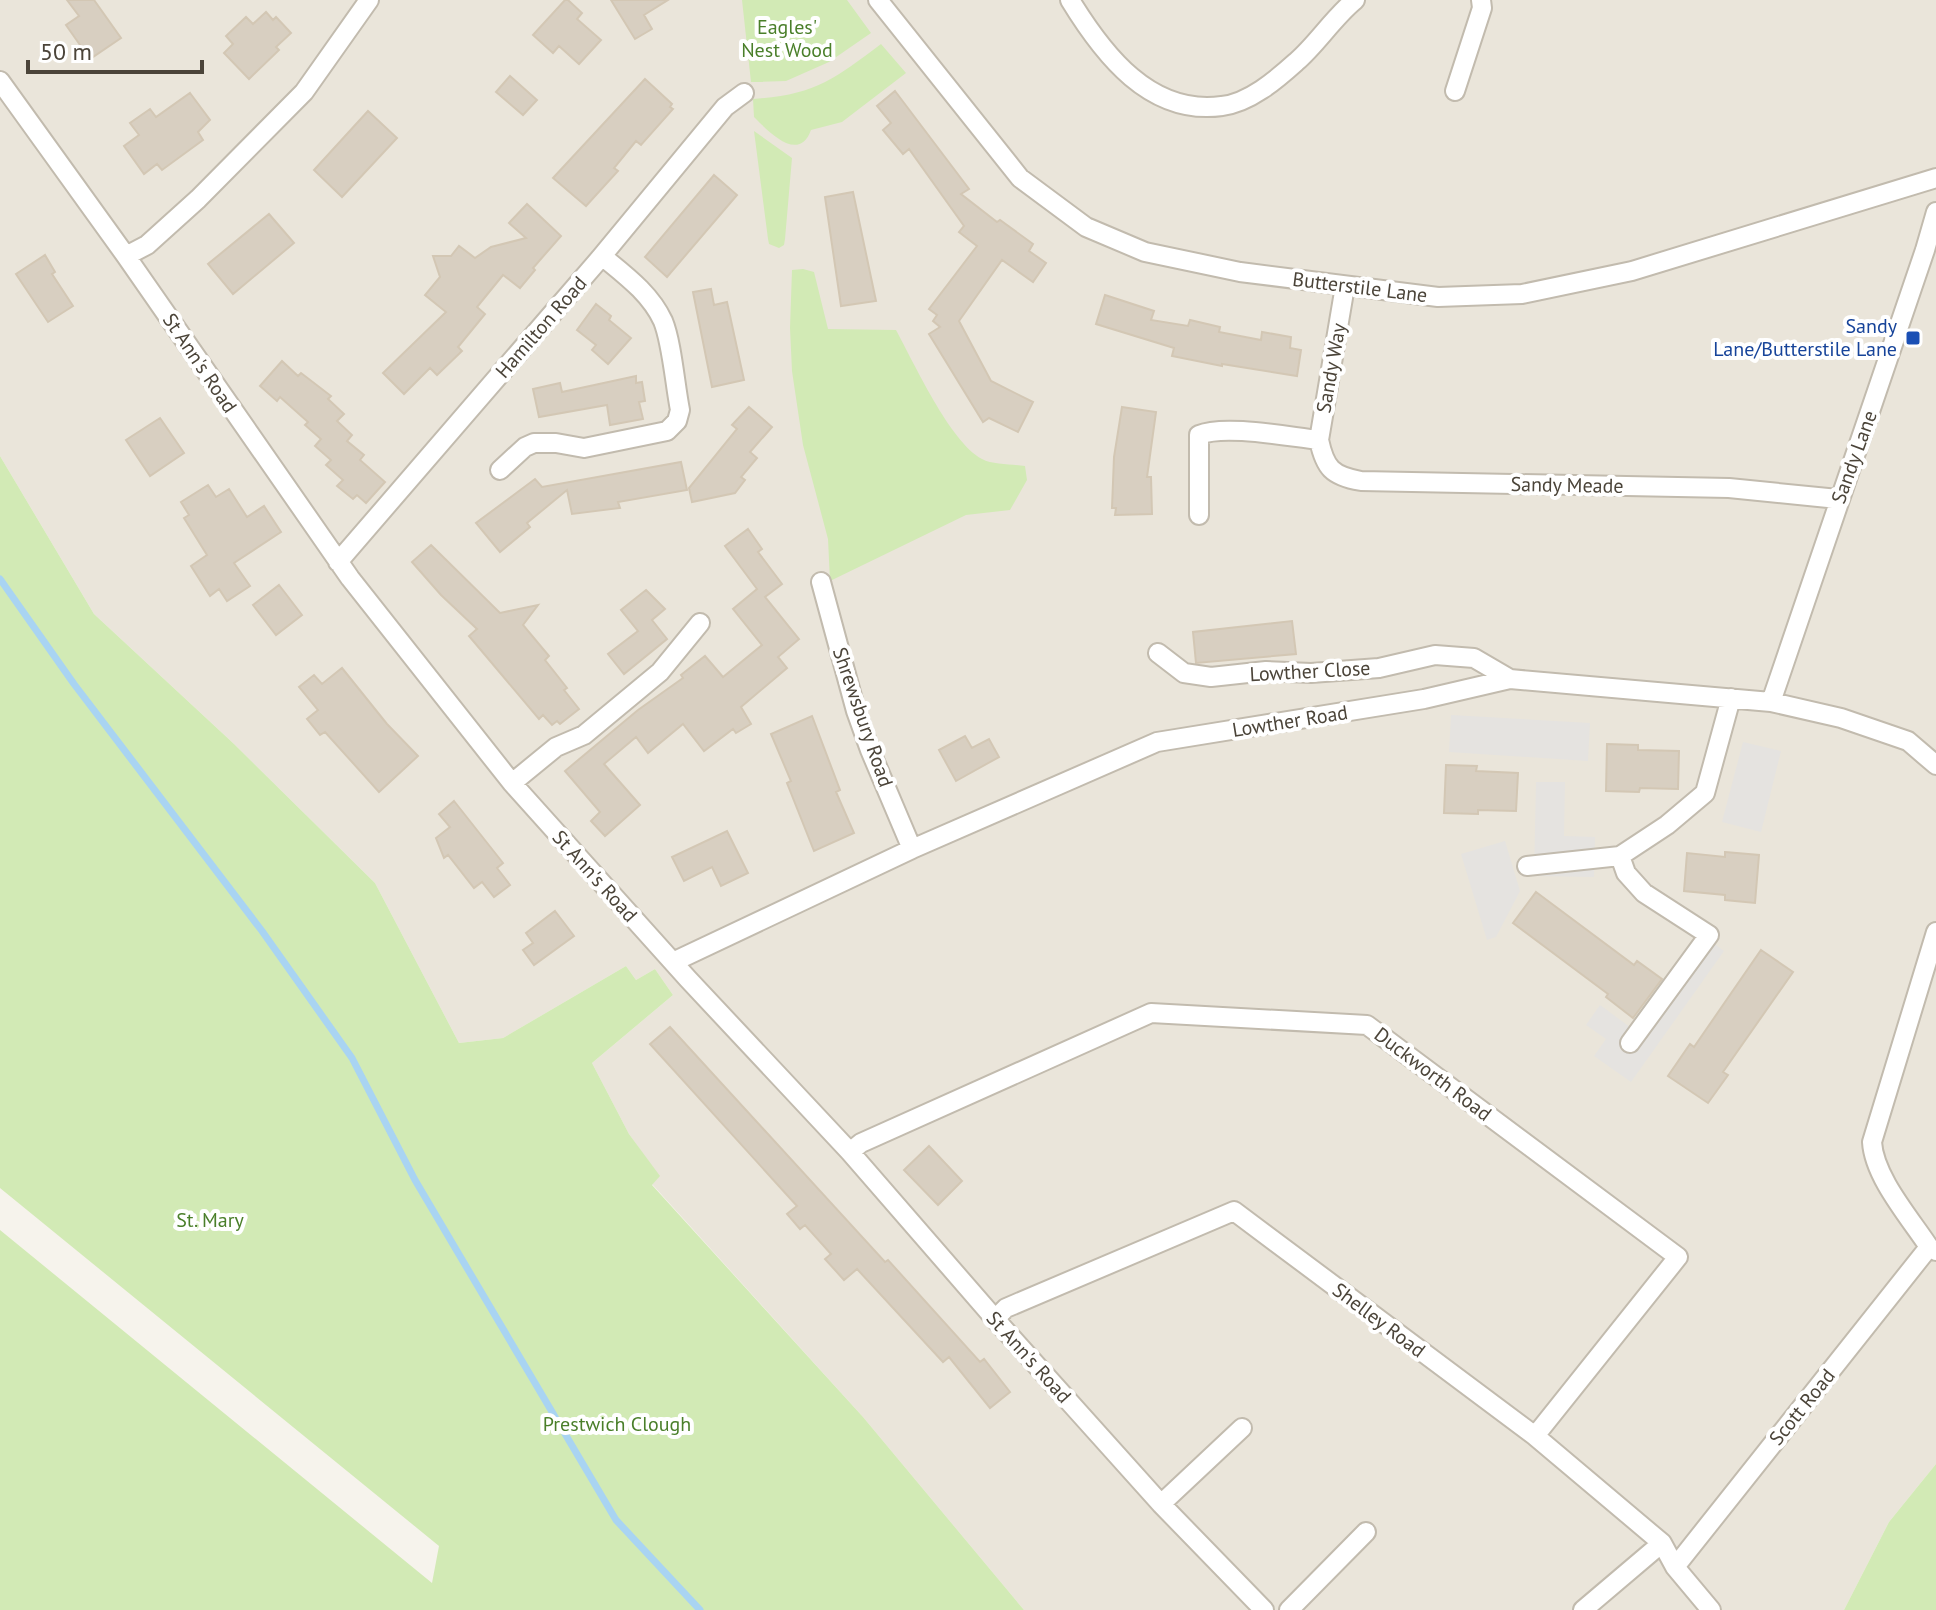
<svg xmlns="http://www.w3.org/2000/svg" width="1936" height="1610" font-family="'PT Sans',sans-serif">
	<style>
		.residential { fill: #eae5da }
		.green { fill: #d2eab5 }
		.parking { fill: #e5e3e0 }
		.lines { fill: none; stroke-linecap: round; stroke-linejoin: round }
		.stream { stroke: #a9d4f2; stroke-width: 7 }
		.building { fill: #d8cfc1; stroke: #d3c7b4; stroke-width: 2 }
		.minor-casing { stroke: #c2bbae; stroke-width: 22 }
		.minor { stroke: #fff; stroke-width: 18 }
		.transit-dot { fill: #1a4fb4; stroke: #fff; stroke-width: 3 }
		.labels { text-anchor: middle; dominant-baseline: central; stroke-width: 8; stroke-linejoin: round; paint-order: stroke }
		.park-label { font-size: 20px; fill: #4a7f2a; stroke: #fff }
		.street-label { font-size: 20px; fill: #4b4439; stroke: #fff }
		.transit-label { font-size: 20px; fill: #164399; stroke: #fff; text-anchor: end }
	</style>
	<rect width="100%" height="100%" fill="#f6f3ec"/>
	<path class="residential" d="M0,0H1936V1464L1889,1522L1844,1610H1024L863,1417L652,1184L659,1176L629,1134L592,1063L673,995L655,969L636,980L626,966L503,1038L459,1043L375,883L233,743L94,614L0,456Z"/>
	<path class="green" d="M742,0H847L871,33L829,62L786,81L751,82Z
		M881,44L906,73L842,122L811,130C799,163 770,133 754,117L753,99C814,95 833,80 881,44Z
		M754,131L792,158L785,239L784,245L779,248L769,244L768,239Z
		M803,269L814,272L828,329L896,330C914,363 950,442 982,459C993,465 1012,464 1025,466L1027,480L1010,510L966,515L830,581L828,539L803,445L792,371L790,328L792,270Z
		M0,456L94,614L233,743L375,883L459,1043L503,1038L626,966L636,980L655,969L673,995L592,1063L629,1134L660,1176L652,1185L863,1417L1024,1610H0V1230L432,1583L439,1546L0,1188Z
		M1936,1464V1610H1844L1889,1522Z"/>
	<path class="parking" d="M1451,715L1590,723L1588,761L1449,752Z
		M1743,742L1781,751L1761,832L1722,822Z
		M1536,782H1565L1564,836L1595,837L1594,877L1534,876Z
		M1505,841L1520,891L1496,937L1487,940L1461,854Z
		M1702,935L1724,951L1631,1082L1594,1056L1606,1039L1586,1025L1600,1005L1634,1030Z"/>
	<g class="lines">
		<path class="stream" d="M0,579L74,684L262,931L352,1058L415,1180L616,1520L700,1610"/>
	</g>
	<path class="building" d="M67,0H94L121,38L90,59L66,25L79,16Z
		M565,0H568L582,13L577,19L601,40L579,64L559,46L553,53L533,35Z
		M611,0H668L644,15L652,29L635,39Z
		M266,12L273,20L276,17L291,33L276,47L279,50L249,79L224,53L233,44L226,36L246,17L253,24Z
		M510,76L537,100L523,115L496,92Z
		M645,79L672,104L670,107L673,109L641,145L636,141L614,168L618,171L586,206L553,178Z
		M895,91L969,189L961,194L997,222L1000,220L1033,244L1029,251L1046,263L1033,282L1002,260L959,321L991,381L1033,402L1018,432L989,418L983,422L929,334L940,327L933,321L937,315L929,309L977,246L959,232L964,226L909,149L903,154L883,130L891,123L877,106Z
		M190,93L210,120L198,132L203,140L162,170L157,164L144,174L124,146L139,135L130,123L150,109L156,117Z
		M368,111L397,138L342,197L314,170Z
		M714,175L737,195L667,277L645,257Z
		M853,192L876,301L841,306L825,197Z
		M527,204L561,236L533,268L535,270L520,288L503,275L477,307L485,314L458,347L462,351L437,375L430,368L404,394L383,373L446,312L425,295L440,277L433,256H451L459,246L475,258L491,247L526,238L509,223Z
		M269,214L294,243L233,294L208,264Z
		M45,255L55,272L52,274L73,306L48,322L16,274Z
		M711,289L714,305L727,302L744,380L712,387L693,292Z
		M1105,295L1154,311L1151,320L1188,326L1190,320L1220,327L1219,332L1261,340L1262,332L1291,337L1290,348L1301,350L1297,376L1222,364V366L1172,356L1174,348L1096,324Z
		M596,304L611,316L609,320L631,338L608,364L592,350L596,345L577,330Z
		M282,361L298,376L301,373L331,396L328,399L344,414L337,421L352,435L347,441L364,455L360,460L385,482L366,503L357,495L353,499L337,486L343,480L326,465L331,460L315,446L321,439L305,425L308,422L280,397L277,401L260,386Z
		M636,376V383L642,382L645,401L639,402L643,419L610,425L607,405L539,417L533,389L560,383L562,392Z
		M749,407L772,427L750,452L757,458L741,477L745,480L735,493L692,502L689,488L737,429L732,425Z
		M1122,407L1156,412L1147,477H1151L1152,514L1115,515L1116,508H1112L1114,457Z
		M160,418L184,453L150,476L126,440Z
		M681,462L687,490L618,502L620,508L572,514L567,490L527,523L530,527L500,552L476,523L535,479L542,487Z
		M208,485L216,497L229,489L247,517L264,506L281,532L234,563L250,586L227,601L219,589L210,596L191,566L207,555L184,518L189,515L181,502Z
		M748,529L762,549L758,552L782,584L765,597L799,639L778,657L787,668L741,707L751,724L736,733L733,729L704,751L683,724L648,753L636,737L604,764L640,805L605,836L591,821L600,812L565,771L638,710L683,678L681,675L705,656L723,677L762,645L733,609L757,589L725,546Z
		M431,545L500,613L538,605L523,625L549,656L545,660L567,688L564,690L579,709L560,724L557,721L552,725L543,715L539,719L469,636L477,629L441,595L412,562Z
		M279,585L302,615L276,635L253,605Z
		M646,590L665,609L652,620L667,639L624,674L608,654L638,631L621,610Z
		M1292,621L1296,654L1196,663L1193,632Z
		M342,668L387,724L418,756L379,792L325,732L320,735L307,719L318,710L299,687L314,675L322,684Z
		M812,716L840,790L836,792L854,833L814,851L787,783L791,781L771,734Z
		M965,736L972,748L989,739L999,757L956,781L939,750Z
		M1607,744L1638,745V750L1679,751L1678,789L1640,788L1639,792L1606,791Z
		M1446,765L1477,766L1476,771L1518,773L1516,811L1478,810V814L1444,813Z
		M454,801L503,863L497,868L510,885L494,897L482,882L474,888L448,855L444,858L436,838L450,827L439,814Z
		M727,831L748,873L721,886L712,867L684,881L672,857Z
		M1725,852L1759,855L1755,903L1725,900V895L1684,891L1687,853L1725,857Z
		M1536,892L1634,965L1637,961L1662,979L1633,1018L1606,997L1608,994L1513,923Z
		M555,911L574,936L534,965L523,950L533,943L526,933Z
		M1761,950L1793,972L1723,1072L1728,1075L1708,1103L1668,1076L1690,1044L1694,1047Z
		M670,1027L885,1262L888,1260L980,1362L984,1359L1010,1392L990,1408L949,1357L943,1362L857,1269L844,1280L825,1259L831,1254L805,1225L800,1229L787,1214L797,1206L650,1044Z
		M929,1146L962,1181L938,1205L904,1170Z"/>
	<g class="lines">
		<defs>
			<path id="minor" d="M878,0L1020,178L1086,227L1145,252L1240,272L1438,297L1522,294L1632,271L1936,178
				M1070,0C1103,54 1150,116 1222,106C1249,103 1276,80 1296,62C1317,44 1333,18 1355,0
				M0,81L126,256L350,578L512,783L688,979L850,1152L995,1319L1161,1504L1264,1610
				M1455,91L1482,8L1481,0
				M126,256L147,245L198,199L304,92L369,0
				M1345,286L1319,440C1325,468 1332,476 1361,481L1729,488L1838,499
				M500,470L525,447L534,443H556L584,448L667,431L677,421L680,410C675,385 672,343 663,321C650,293 625,275 602,256
				M1199,515V435C1225,424 1289,437 1319,440
				M338,562L602,256L725,107L744,93
				M821,582L856,711L870,750L912,849
				M1158,653L1184,673L1211,677L1266,671L1311,673L1379,668L1435,655L1474,658L1510,679
				M1771,702L1925,250L1936,212
				M512,783L556,747L584,735L660,672L700,623
				M1527,866L1620,856
				M1936,932L1872,1142C1874,1177 1910,1218 1929,1247L1936,1251
				M673,962L912,849L1157,742L1424,699L1510,679L1771,702L1841,718L1908,741L1936,765
				M1630,1043L1709,935L1644,893L1626,873L1620,856L1667,825L1705,793L1731,698
				M850,1152L861,1143L1151,1013L1367,1025L1678,1257L1535,1436
				M995,1319L1006,1308L1234,1211L1535,1436L1662,1543L1675,1567L1711,1610
				M1161,1504L1242,1428
				M1675,1567L1929,1247
				M1289,1610L1366,1532
				M1583,1610L1662,1543"/>
		</defs>
		<use href="#minor" class="minor-casing"/>
		<use href="#minor" class="minor"/>
	</g>
	<rect class="transit-dot" x="1905" y="330" width="16" height="16" rx="4"/>
	<g class="labels">
		<g class="park-label">
			<text x="787" y="27">Eagles'<tspan x="787" dy="23">Nest Wood</tspan></text>
			<text x="210" y="1220">St. Mary</text>
			<text x="617" y="1424">Prestwich Clough</text>
		</g>
		<g class="street-label">
			<text transform="translate(1360 287) rotate(7)">Butterstile Lane</text>
			<text transform="translate(541 327) rotate(-49)">Hamilton Road</text>
			<text transform="translate(200 363) rotate(56)">St Ann's Road</text>
			<text transform="translate(1331 368) rotate(-80)">Sandy Way</text>
			<text transform="translate(1854 457) rotate(-70)">Sandy Lane</text>
			<text transform="translate(1567 485) rotate(1)">Sandy Meade</text>
			<text transform="translate(1310 671) rotate(-3)">Lowther Close</text>
			<text transform="translate(863 717) rotate(71)">Shrewsbury Road</text>
			<text transform="translate(1290 721) rotate(-9)">Lowther Road</text>
			<text transform="translate(595 876) rotate(48)">St Ann's Road</text>
			<text transform="translate(1433 1074) rotate(37)">Duckworth Road</text>
			<text transform="translate(1379 1320) rotate(37)">Shelley Road</text>
			<text transform="translate(1029 1357) rotate(48)">St Ann's Road</text>
			<text transform="translate(1802 1407) rotate(-51)">Scott Road</text>
		</g>
		<g class="transit-label">
			<text x="1897" y="326">Sandy<tspan x="1897" dy="23">Lane/Butterstile Lane</tspan></text>
		</g>
	</g>
	<path d="M28 60v12h174v-12" fill="none" stroke="#4b4439" stroke-width="4"/>
	<text x="40" y="60" font-size="24" fill="#4b4439" stroke="#ffffff" stroke-width="6" paint-order="stroke">50 m</text>
</svg>
